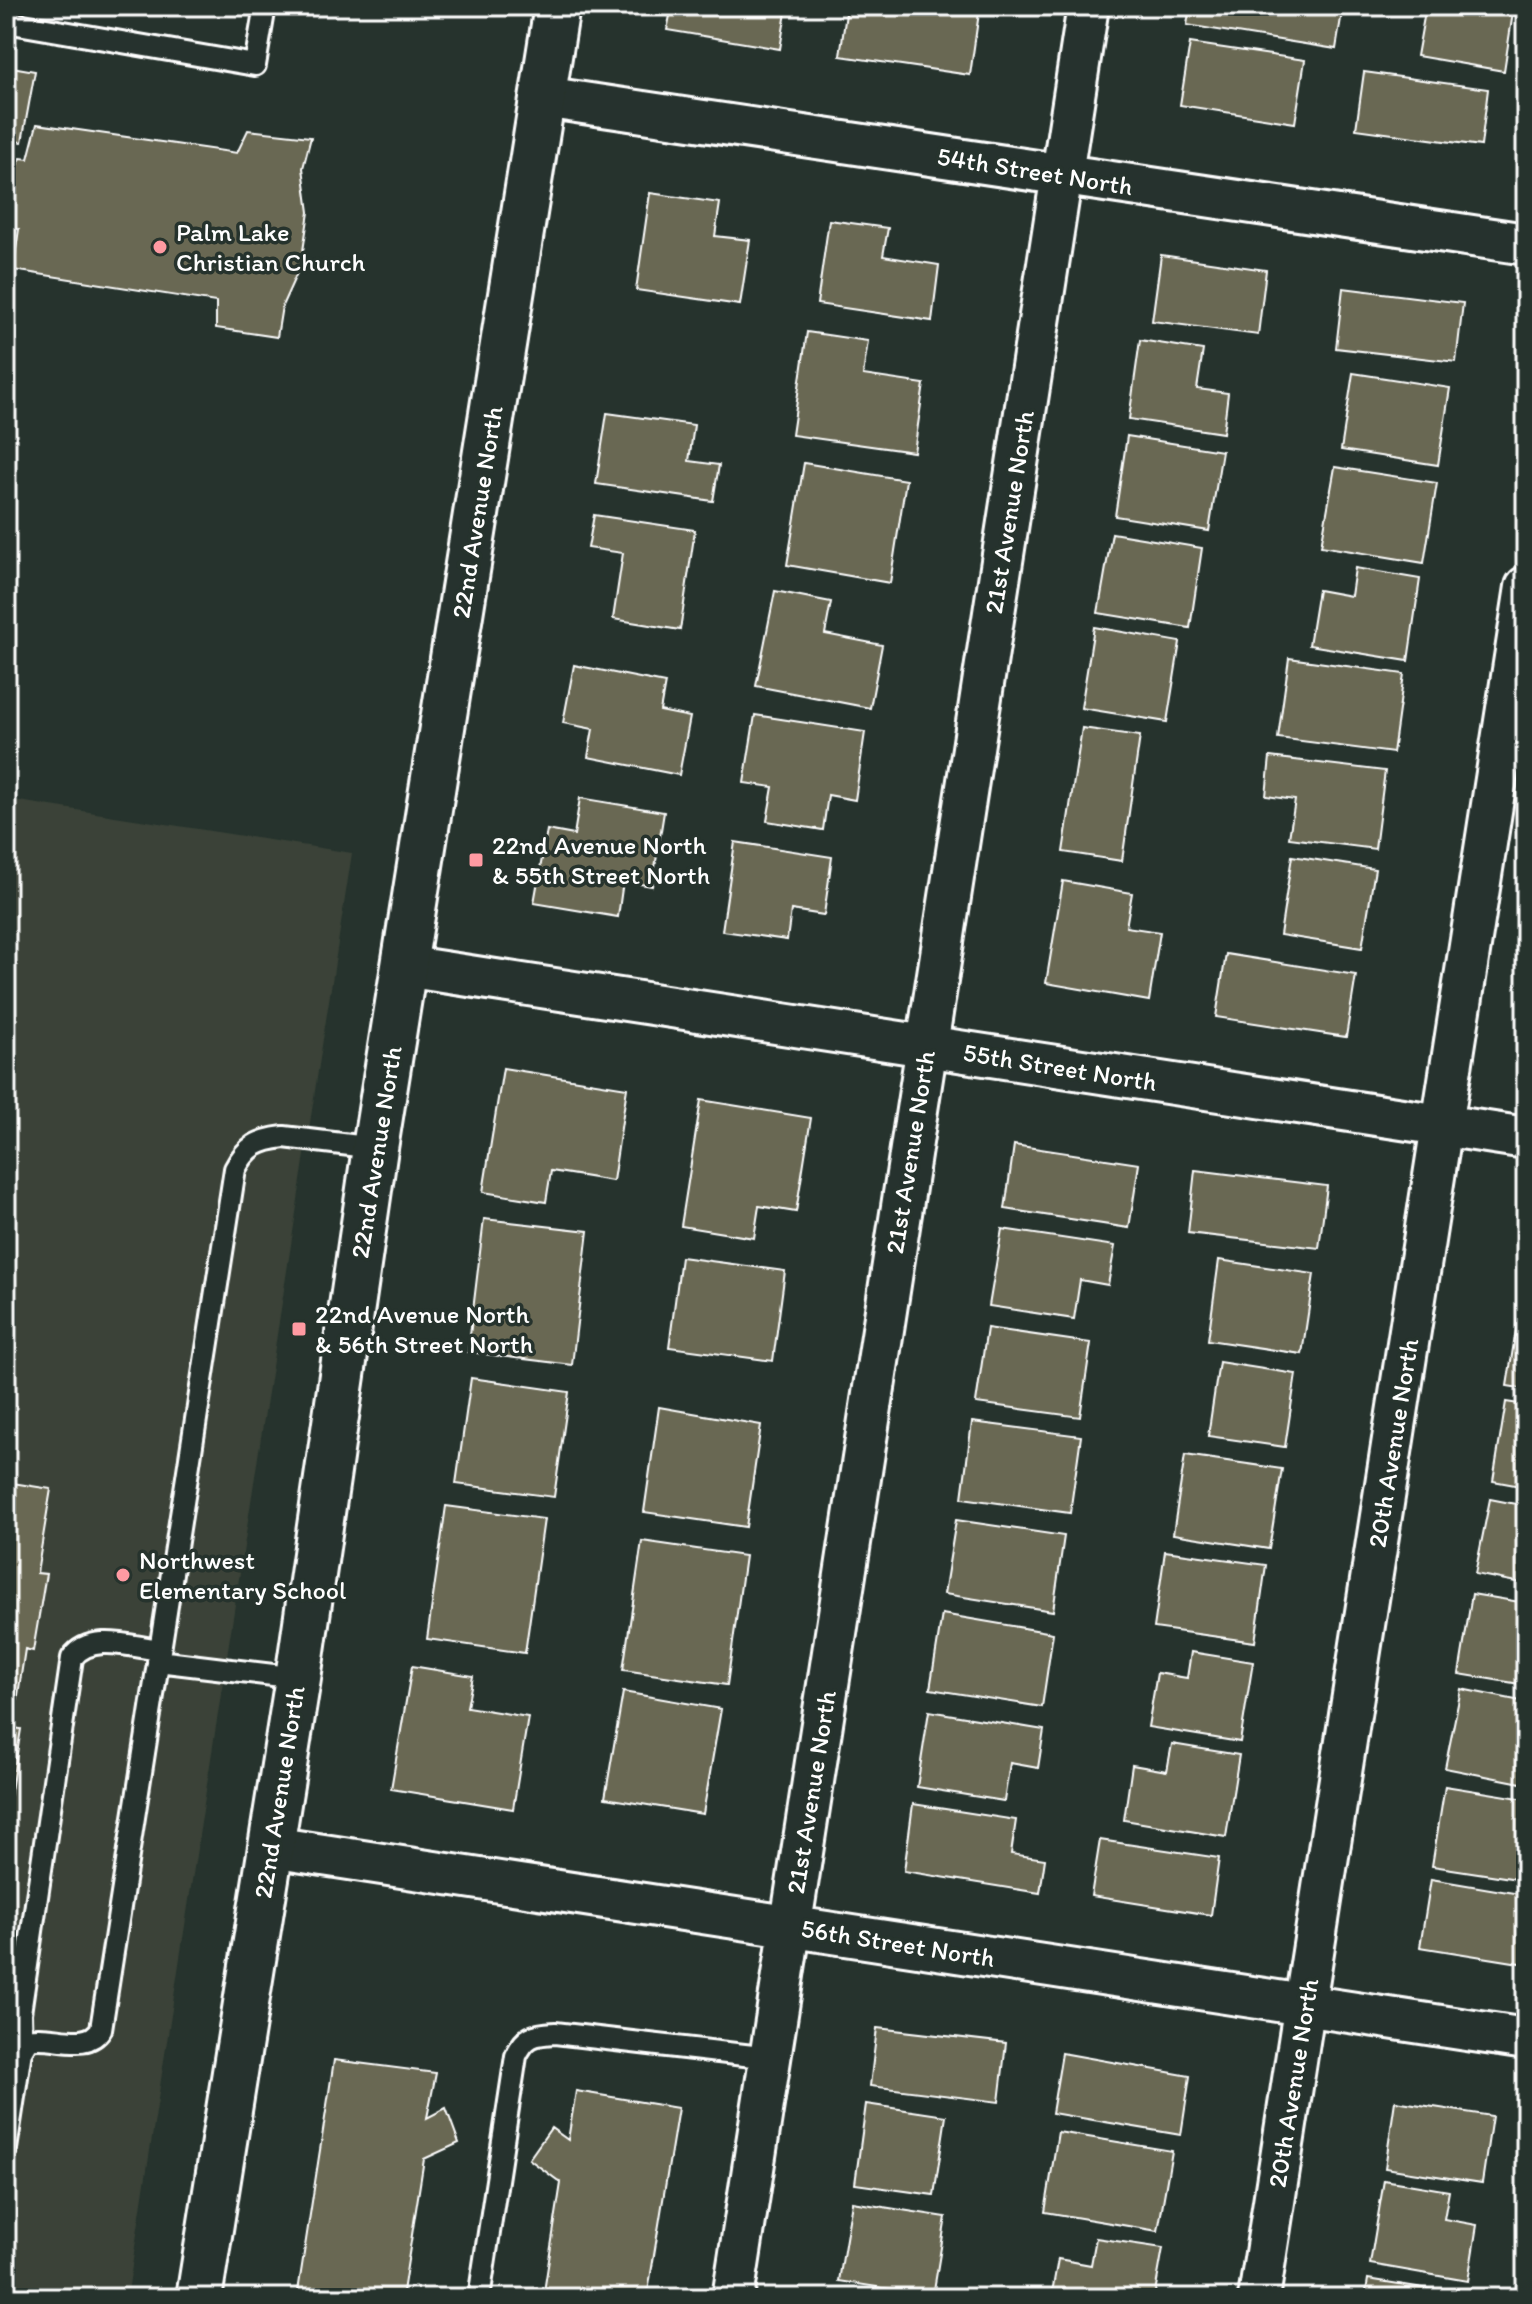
<svg xmlns="http://www.w3.org/2000/svg" width="1532" height="2304" font-family="Itim,sans-serif">
	<style>
		.built { fill: #3a4338 }
		.building { fill: #696853; stroke: #fff; stroke-width: 2 }
		.lines { fill: none; stroke-linecap: round; stroke-linejoin: round }
		.service-casing { stroke: #fff; stroke-width: 26 }
		.minor-casing { stroke: #fff; stroke-width: 46 }
		.secondary-casing { stroke: #fff; stroke-width: 50 }
		.service { stroke: #26332d; stroke-width: 20 }
		.minor { stroke: #26332d; stroke-width: 40 }
		.secondary { stroke: #26332d; stroke-width: 44 }
		.poi-dot { fill: #ff9aa2; stroke: #26332d; stroke-width: 3 }
		.labels { text-anchor: middle; dominant-baseline: central; stroke-width: 7; stroke-linejoin: round; paint-order: stroke }
		.street-label { font-size: 26px; fill: #fff; stroke: #26332d }
		.poi-label { font-size: 26px; fill: #fff; stroke: #26332d; text-anchor: start }
	</style>
	<rect width="100%" height="100%" fill="#26332d"/>
	<filter id="ink" filterUnits="userSpaceOnUse"><feTurbulence type="fractalNoise" baseFrequency=".0125" numOctaves="2"/><feDisplacementMap in="SourceGraphic" scale="16" xChannelSelector="R" yChannelSelector="G"/><feConvolveMatrix kernelMatrix="1 2 1 2 8 2 1 2 1" color-interpolation-filters="sRGB"/></filter>
	<g filter="url(#ink)">
		<path class="built" d="M6,799L352,853L127,2298H6Z"/>
		<path class="building" d="M672,6H787L780,49L667,30Z
			M847,6H980L970,75L840,56Z
			M1190,6H1343L1336,49L1187,25Z
			M1426,6H1514L1504,71L1417,56Z
			M1190,43L1305,60L1295,123L1180,105Z
			M6,66L35,71L22,142L6,140Z
			M1364,72L1488,89L1481,146L1356,129Z
			M37,124L237,153L248,130L311,137L303,168L309,212L301,264L282,306L277,337L216,328V302L13,270L19,229L11,228L6,185L21,158L28,159Z
			M650,193L720,203L715,236L750,240L740,305L636,290Z
			M829,220L888,228L883,256L939,265L932,321L817,304Z
			M1161,255L1266,270L1258,335L1152,321Z
			M1343,288L1463,303L1456,362L1336,348Z
			M807,332L868,341L863,375L924,384L914,452L792,435Z
			M1140,340L1203,350L1197,389L1228,393L1223,433L1129,419Z
			M1353,373L1450,388L1438,465L1341,450Z
			M607,413L694,425L689,461L719,465L713,501L596,484Z
			M1127,436L1222,451L1209,531L1115,516Z
			M804,463L906,480L890,583L787,565Z
			M1335,467L1437,483L1424,563L1321,546Z
			M594,515L695,530L680,630L613,619L623,553L588,548Z
			M1112,533L1202,548L1190,628L1098,613Z
			M1355,568L1420,579L1408,661L1309,645L1318,590L1351,596Z
			M775,591L831,602L825,634L882,645L870,708L756,686Z
			M1094,627L1180,642L1167,722L1081,708Z
			M1289,658L1404,674L1393,753L1278,738Z
			M574,665L665,683L660,711L690,717L679,775L588,757L593,729L563,723Z
			M755,715L865,732L855,800L828,795L823,830L767,821L773,787L744,783Z
			M1082,728L1140,736L1122,861L1063,852Z
			M1270,757L1385,771L1375,849L1289,838L1295,800L1266,796Z
			M580,798L664,812L652,886L623,881L618,917L534,903L547,830L574,835Z
			M735,842L832,857L824,915L791,910L787,940L722,931Z
			M1292,856L1375,869L1362,948L1280,935Z
			M1063,881L1132,893L1126,927L1160,932L1149,1001L1046,983Z
			M1226,954L1356,975L1346,1037L1216,1017Z
			M503,1068L627,1088L613,1181L551,1171L546,1202L483,1192Z
			M701,1100L811,1118L796,1212L759,1206L754,1238L681,1226Z
			M1014,1145L1139,1164L1129,1228L1005,1209Z
			M1195,1170L1327,1186L1319,1248L1188,1233Z
			M484,1219L588,1231L572,1365L468,1352Z
			M1002,1229L1115,1246L1108,1285L1080,1280L1074,1319L989,1306Z
			M1526,1240V1282L1520,1281Z
			M681,1257L785,1271L773,1361L669,1347Z
			M1219,1260L1314,1274L1302,1354L1208,1340Z
			M1519,1311L1526,1313V1389L1507,1386Z
			M987,1328L1091,1343L1080,1417L976,1403Z
			M1219,1362L1296,1374L1285,1447L1208,1436Z
			M471,1378L569,1392L554,1497L456,1484Z
			M1506,1402L1526,1405V1487L1493,1481Z
			M659,1407L761,1425L746,1527L644,1512Z
			M972,1422L1081,1436L1070,1513L962,1498Z
			M1185,1455L1282,1469L1269,1549L1173,1534Z
			M6,1482L51,1489L37,1573L46,1574L33,1651L25,1649L13,1728L21,1729L9,1803Z
			M1490,1499L1526,1506V1584L1475,1574Z
			M446,1506L544,1519L525,1653L427,1639Z
			M956,1520L1064,1536L1053,1611L944,1594Z
			M642,1541L745,1556L727,1685L623,1670Z
			M1165,1551L1266,1565L1255,1642L1154,1628Z
			M1472,1594L1526,1603V1685L1459,1674Z
			M942,1614L1053,1633L1042,1707L930,1689Z
			M1191,1652L1253,1662L1240,1742L1148,1727L1157,1673L1187,1678Z
			M412,1666L473,1676L467,1707L528,1717L513,1809L391,1789Z
			M1461,1689L1526,1702V1784L1445,1768Z
			M623,1692L721,1709L703,1814L605,1798Z
			M929,1711L1044,1730L1038,1768L1010,1763L1004,1801L917,1787Z
			M1172,1744L1239,1755L1226,1837L1124,1820L1132,1765L1167,1771Z
			M1445,1786L1526,1799L1524,1880L1432,1866Z
			M913,1804L1016,1820L1011,1854L1045,1859L1040,1893L904,1871Z
			M1100,1840L1219,1858L1211,1915L1091,1896Z
			M1431,1879L1526,1895V1964L1420,1947Z
			M6,1936L15,1937L8,1981H6Z
			M877,2028L1006,2043L999,2102L870,2086Z
			M1062,2053L1190,2076L1181,2135L1052,2113Z
			M334,2060L436,2073L427,2118L446,2108L459,2143L424,2159L402,2298H297Z
			M576,2091L678,2108L647,2298H543L561,2183L529,2159L551,2128L568,2140Z
			M1395,2101L1492,2116L1482,2183L1385,2168Z
			M866,2104L946,2116L934,2195L855,2184Z
			M1058,2132L1172,2151L1158,2231L1045,2212Z
			M1384,2180L1449,2191L1444,2219L1477,2225L1468,2281L1370,2264Z
			M852,2202L946,2217L933,2296L839,2281Z
			M1096,2238L1163,2248L1154,2298H1051L1058,2259L1091,2265Z
			M1368,2279L1436,2290L1434,2298H1365Z"/>
		<g class="lines">
			<defs>
				<path id="service" d="M6,22L255,65L265,6
					M158,1661L298,1678
					M21,2051L28,2039C53,2033 86,2053 101,2029L235,1169C247,1146 258,1140 284,1137L375,1148
					M6,2149L21,2051L20,2013L72,1658C90,1632 133,1647 160,1650
					M479,2298L516,2056C525,2036 534,2034 555,2033L770,2058"/>
				<path id="minor" d="M543,97L1526,244
					M404,966L1526,1138
					M271,1847L1526,2039
					M733,2298L1088,6
					M1259,2298L1526,587"/>
				<path id="secondary" d="M199,2298L298,1678L375,1148L557,6"/>
			</defs>
			<use href="#service" class="service-casing"/>
			<use href="#minor" class="minor-casing"/>
			<use href="#secondary" class="secondary-casing"/>
			<use href="#service" class="service"/>
			<use href="#minor" class="minor"/>
			<use href="#secondary" class="secondary"/>
		</g>
	</g>
	<g class="poi-dot">
		<circle cx="160" cy="247" r="8"/>
		<rect x="468" y="852" width="16" height="16" rx="4"/>
		<rect x="291" y="1321" width="16" height="16" rx="4"/>
		<circle cx="123" cy="1575" r="8"/>
	</g>
	<g class="labels">
		<g class="street-label">
			<text transform="translate(1035 171) rotate(9)">54th Street North</text>
			<text transform="translate(477 512) rotate(-81)">22nd Avenue North</text>
			<text transform="translate(1009 512) rotate(-81)">21st Avenue North</text>
			<text transform="translate(1060 1067) rotate(9)">55th Street North</text>
			<text transform="translate(376 1152) rotate(-81)">22nd Avenue North</text>
			<text transform="translate(910 1152) rotate(-81)">21st Avenue North</text>
			<text transform="translate(1393 1443) rotate(-81)">20th Avenue North</text>
			<text transform="translate(279 1792) rotate(-81)">22nd Avenue North</text>
			<text transform="translate(811 1792) rotate(-81)">21st Avenue North</text>
			<text transform="translate(898 1943) rotate(9)">56th Street North</text>
			<text transform="translate(1293 2083) rotate(-81)">20th Avenue North</text>
		</g>
		<g class="poi-label">
			<text x="176" y="232">Palm Lake<tspan x="176" dy="30">Christian Church</tspan></text>
			<text x="492" y="845">22nd Avenue North<tspan x="492" dy="30">&amp; 55th Street North</tspan></text>
			<text x="315" y="1314">22nd Avenue North<tspan x="315" dy="30">&amp; 56th Street North</tspan></text>
			<text x="139" y="1560">Northwest<tspan x="139" dy="30">Elementary School</tspan></text>
		</g>
	</g>
	<rect width="1532" height="2304" fill="none" stroke="#26332d" stroke-width="32"/>
	<rect x="16" y="16" width="1500" height="2272" fill="none" stroke="#fff" stroke-width="3" filter="url(#ink)"/>
</svg>
